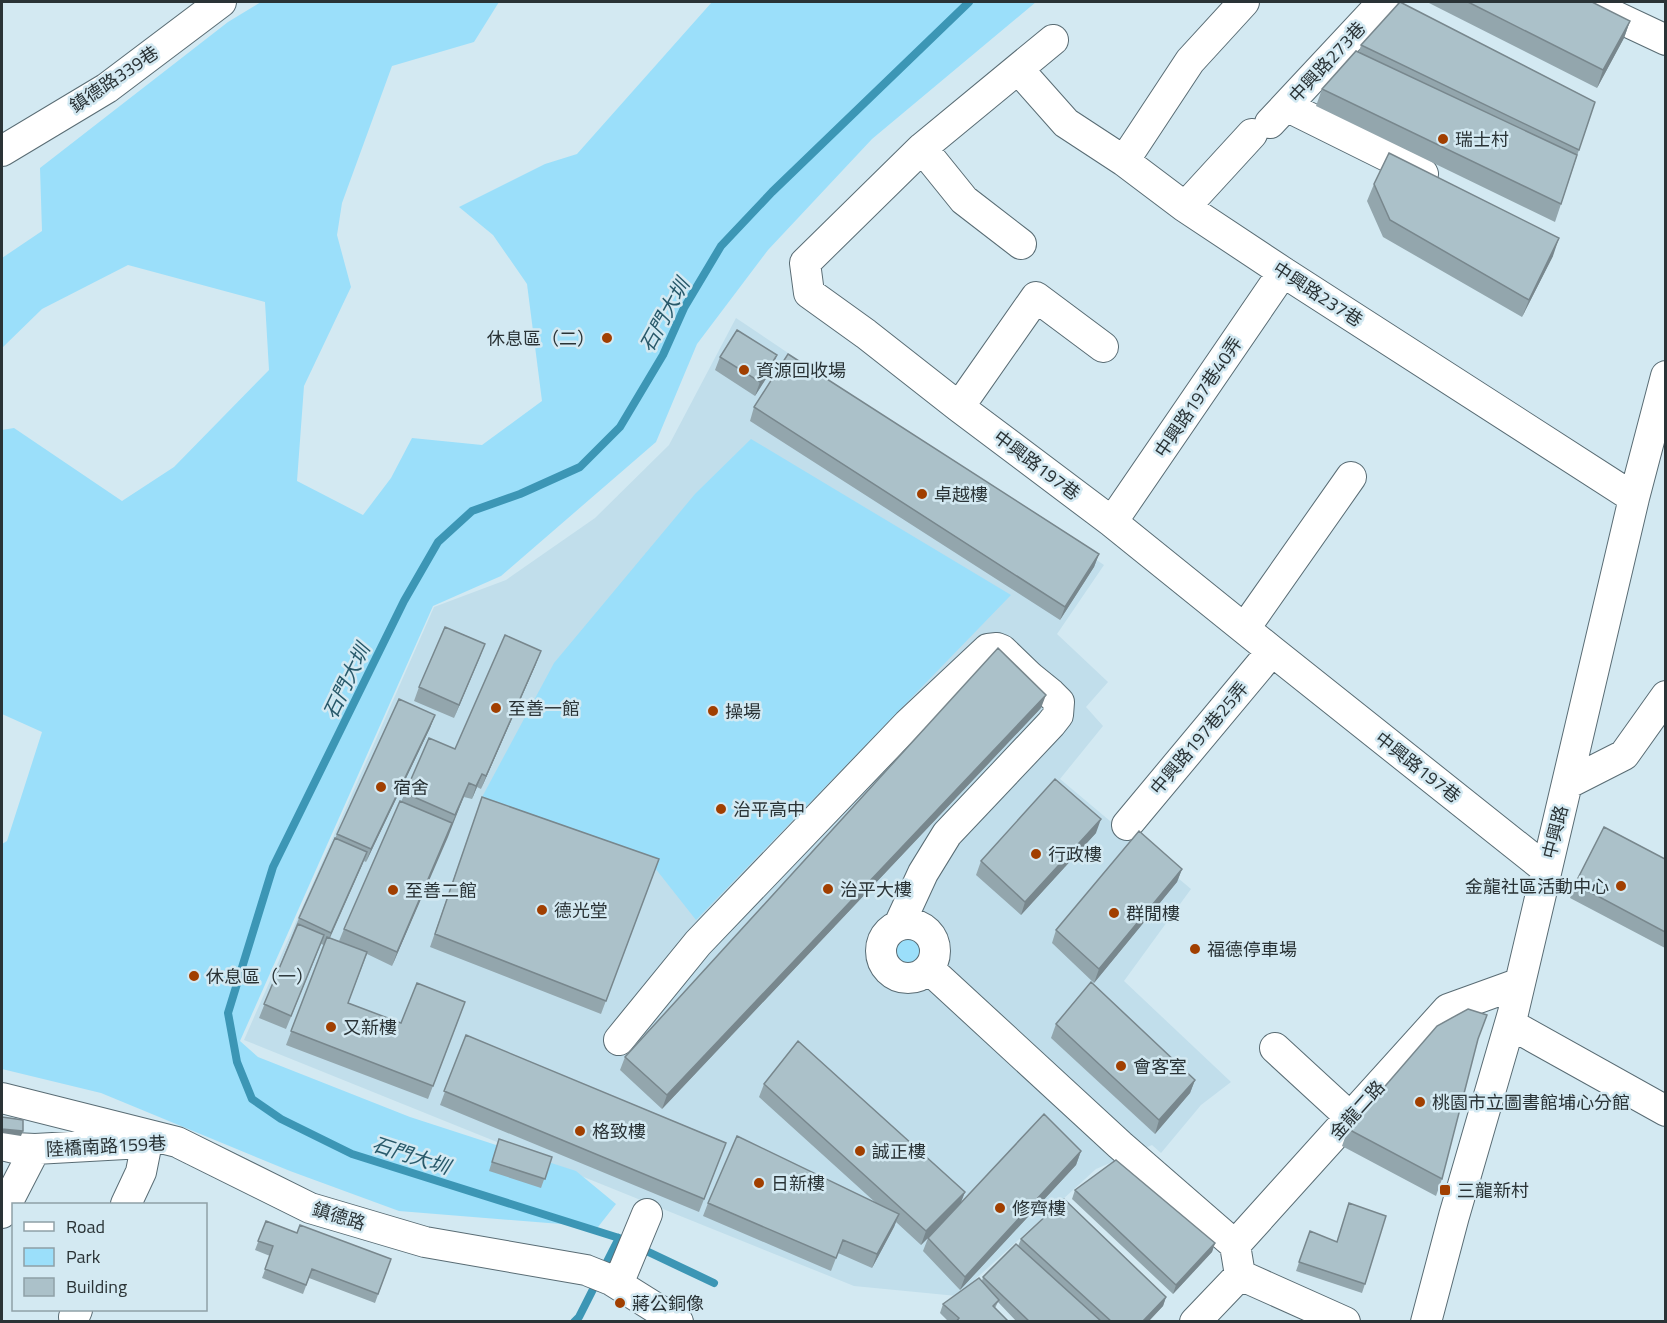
<svg xmlns="http://www.w3.org/2000/svg" width="1667" height="1323" font-family="'Titillium Web','Noto Sans TC',sans-serif">
	<style>
		.built { fill: #c1deeb }
		.green { fill: #9bdffa }
		.lines { fill: none; stroke-linecap: round; stroke-linejoin: round }
		.stream { stroke: #3c96b5; stroke-width: 8 }
		.minor-casing { stroke: #596c74; stroke-width: 32 }
		.minor { stroke: #fff; stroke-width: 30 }
		.wall { fill: #93a6ad }
		.shaded-wall { fill: #78878d }
		.building { fill: #abc1c9; stroke: #78878d; stroke-width: 1.5 }
		.poi-dot { fill: #a13f00; stroke: #d3e9f2; stroke-width: 2 }
		.labels { text-anchor: middle; dominant-baseline: central; stroke-width: 5; stroke-linejoin: round; paint-order: stroke }
		.street-label { font-size: 18px; fill: #2a3336; stroke: #d3e9f2 }
		.poi-label { font-size: 18px; fill: #2a3336; stroke: #d3e9f2; text-anchor: start }
		.water-label { font-size: 20px; font-style: italic; fill: #28596a; stroke: #d3e9f2 }
	</style>
	<rect width="100%" height="100%" fill="#d3e9f2"/>
	<path class="built" d="M736,318L1104,565L1057,634L1108,682L1086,707L1103,726L1060,779L1191,889L1124,981L1231,1082L1201,1105L1161,1153L1152,1145L1096,1169L957,1296L854,1286L244,1040L434,607L506,580L595,518L669,445Z"/>
	<path class="green" d="M261,2H499L474,42L392,66L342,203L337,235L351,287L304,386L297,481L363,515L391,478L412,438L482,445L542,401L527,284L493,235L459,207L545,164L577,154L712,2H1036L872,139L768,250L697,344L656,442L501,576L433,606L240,1041L258,1057L410,1117L576,1171L616,1204L598,1227L399,1211L290,1171L101,1093L2,1069V844L7,841L42,732L2,714V430L14,428L122,501L174,467L269,370L265,302L128,265L42,309L2,348V258L42,231L40,168L228,22Z
		M751,439L1011,595L696,920L655,868L510,812L481,799L554,663L695,494Z
		M891 952a17 17 0 1 1 34 0a17 17 0 1 1-34 0Z"/>
	<g class="lines">
		<path class="stream" d="M714,1283L619,1238L352,1154L281,1119L252,1099L237,1062L228,1013L273,867L404,601L438,542L472,511L520,494L580,467L620,427L663,355L684,308L721,246L772,192L969,2
			M574,1322L579,1317L619,1238"/>
		<defs>
			<path id="minor" d="M1585,2L1666,40
				M1053,40L922,148L805,263L809,293L866,334L959,407L1112,522L1272,651L1546,869
				M1018,69L1066,123L1124,161L1185,207L1283,272L1634,498
				M1286,106L1423,174
				M1270,123L1383,2
				M922,148L964,200L1021,244
				M2,151L107,88L221,2
				M1124,161L1190,61L1244,2
				M1185,207L1252,134
				M959,407L1036,297L1103,347
				M1112,522L1283,272
				M1245,628L1351,477
				M1567,784L1624,755L1666,696
				M1127,825L1272,651
				M881 951a27 27 0 1 1 54 0a27 27 0 1 1-54 0Z
				M929,969L1120,1145L1235,1245
				M1510,1024L1666,1111
				M619,1040L698,943L908,724L988,649L997,648L1002,650L1030,677L1051,694L1059,702L1058,715L1051,724L947,834L923,873L899,925
				M1275,1048L1350,1117
				M2,1098L177,1142L310,1208L425,1242L586,1270L611,1280L678,1322
				M2,1145L14,1148L35,1149
				M126,1204L141,1172L147,1142
				M2,1213L35,1149L143,1143
				M1240,1275L1235,1245L1448,1009L1520,983
				M618,1284L647,1214
				M74,1317L77,1310
				M1195,1322L1240,1275L1345,1322
				M1426,1322L1454,1216L1513,1013L1634,498L1666,376"/>
		</defs>
		<use href="#minor" class="minor-casing"/>
		<use href="#minor" class="minor"/>
	</g>
	<path class="wall" d="M1427,2H1592L1630,21L1624,38L1597,88Z
		M1361,45L1595,102L1555,222L1316,106L1322,89L1359,52Z
		M1374,184L1553,256L1522,317L1383,237L1367,201Z
		M720,357L772,369L755,396L715,370Z
		M754,407L1099,554L1094,567L1060,620L750,421Z
		M485,644L454,718L414,701L419,687Z
		M536,664L481,789L477,787L472,799L464,797L392,966L367,954L348,1003L401,1023L465,1002L428,1099L286,1045L324,945L321,944L286,1029L259,1018L299,918L337,834L435,715L430,728L366,862L364,861L330,938L339,941L344,929L405,793L455,749Z
		M1041,708L662,1109L620,1070L625,1057Z
		M482,797L659,859L601,1014L430,947Z
		M1096,833L1021,915L976,875L981,861Z
		M1665,859V948L1570,898L1575,884Z
		M1182,869L1177,882L1094,983L1052,943L1056,930Z
		M1056,1024L1195,1080L1190,1093L1155,1134L1051,1038Z
		M466,1035L726,1143L699,1212L440,1105Z
		M764,1084L965,1192L960,1203L1081,1151L1076,1165L960,1290L923,1251L928,1238L937,1229L921,1245L896,1222L894,1227L872,1268L838,1253L831,1271L703,1216L708,1203H876L759,1097Z
		M1348,1129L1442,1179L1436,1196L1342,1146Z
		M499,1139L552,1157L541,1188L489,1171Z
		M1075,1190L1215,1243L1212,1252L1173,1294L1072,1199Z
		M1349,1203L1365,1284L1362,1293L1296,1271L1310,1231L1337,1242Z
		M266,1221L297,1233L391,1259L375,1303L309,1278L303,1294L262,1278L270,1256L255,1250Z
		M1021,1239L1166,1297L1163,1306L1148,1322H1017L998,1302L995,1308L1009,1322H949L940,1313L943,1304L982,1281L983,1277L1018,1246Z"/>
	<path class="shaded-wall" d="M1630,21L1624,38L1597,88L1603,70Z
		M1559,238L1553,256L1522,317L1529,300Z
		M777,355L772,369L755,396L760,382Z
		M1099,554L1094,567L1060,620L1065,607Z
		M485,644L480,657L454,718L459,705Z
		M541,651L536,664L481,789L486,776Z
		M1046,695L1041,708L662,1109L667,1095Z
		M435,715L430,728L366,862L371,849Z
		M482,774L477,787L472,799L476,786Z
		M469,783L448,837L392,966L397,952Z
		M1101,819L1096,833L1021,915L1025,902Z
		M367,852L362,865L326,946L331,933Z
		M1182,869L1177,882L1094,983L1099,969Z
		M1195,1080L1190,1093L1155,1134L1159,1120Z
		M2,1129L23,1131L21,1136L2,1133Z
		M1081,1151L1076,1165L960,1290L965,1277Z
		M965,1192L960,1205L921,1245L926,1231Z
		M899,1214L894,1227L872,1268L877,1254Z
		M1215,1243L1212,1252L1173,1294L1176,1285Z
		M1166,1297L1163,1306L1148,1322H1142Z"/>
	<path class="building" d="M1400,2L1595,102L1579,150L1361,45Z
		M1468,2H1592L1630,21L1603,70Z
		M1356,51L1577,155L1561,204L1322,89Z
		M1389,153L1559,238L1529,300L1390,220L1374,184Z
		M737,330L777,355L760,382L720,357Z
		M788,354L1099,554L1065,607L754,407Z
		M445,627L485,644L459,705L419,687Z
		M505,635L541,651L486,776L482,774L476,786L469,783L455,815L405,793L429,738L455,749Z
		M998,648L1046,695L667,1095L625,1057Z
		M399,699L435,715L371,849L337,834Z
		M1055,779L1101,819L1025,902L981,861Z
		M482,797L659,859L606,1001L435,934Z
		M400,801L452,823L397,952L344,929Z
		M1604,827L1665,859V932L1575,884Z
		M1139,831L1182,869L1099,969L1056,930Z
		M335,838L367,852L331,933L299,918Z
		M298,924L324,935L291,1016L264,1004Z
		M327,937L367,952L348,1003L401,1023L417,983L465,1002L433,1086L291,1031Z
		M1091,982L1195,1080L1159,1120L1056,1024Z
		M1468,1009L1487,1015L1478,1039L1442,1179L1348,1129L1437,1026Z
		M466,1035L726,1143L704,1199L444,1091Z
		M798,1041L965,1192L926,1231L764,1084Z
		M1044,1114L1081,1151L965,1277L928,1238Z
		M2,1117L23,1120V1131L2,1129Z
		M737,1136L899,1214L877,1254L843,1240L836,1258L708,1203Z
		M499,1139L552,1157L545,1179L492,1162Z
		M1116,1160L1215,1243L1176,1285L1075,1190Z
		M1064,1199L1166,1297L1142,1322H1112L1021,1239Z
		M1349,1203L1386,1216L1365,1284L1299,1262L1310,1231L1337,1242Z
		M266,1221L297,1233L300,1225L391,1259L378,1294L312,1269L306,1285L265,1269L273,1246L258,1241Z
		M1016,1244L1102,1322H1030L983,1277Z
		M979,1278L999,1300L993,1306L1009,1322H956L959,1318L943,1304Z"/>
	<g class="poi-dot">
		<circle cx="1443" cy="139" r="6"/>
		<circle cx="607" cy="338" r="6"/>
		<circle cx="744" cy="370" r="6"/>
		<circle cx="922" cy="494" r="6"/>
		<circle cx="496" cy="708" r="6"/>
		<circle cx="713" cy="711" r="6"/>
		<circle cx="381" cy="787" r="6"/>
		<circle cx="721" cy="809" r="6"/>
		<circle cx="1036" cy="854" r="6"/>
		<circle cx="1621" cy="886" r="6"/>
		<circle cx="828" cy="889" r="6"/>
		<circle cx="393" cy="890" r="6"/>
		<circle cx="542" cy="910" r="6"/>
		<circle cx="1114" cy="913" r="6"/>
		<circle cx="1195" cy="949" r="6"/>
		<circle cx="194" cy="976" r="6"/>
		<circle cx="331" cy="1027" r="6"/>
		<circle cx="1121" cy="1066" r="6"/>
		<circle cx="1420" cy="1102" r="6"/>
		<circle cx="580" cy="1131" r="6"/>
		<circle cx="860" cy="1151" r="6"/>
		<circle cx="759" cy="1183" r="6"/>
		<rect x="1439" y="1184" width="12" height="12" rx="3"/>
		<circle cx="1000" cy="1208" r="6"/>
		<circle cx="620" cy="1303" r="6"/>
	</g>
	<g class="labels">
		<g class="street-label">
			<text transform="translate(1327 62) rotate(-47)">中興路273巷</text>
			<text transform="translate(114 79) rotate(-34)">鎮德路339巷</text>
			<text transform="translate(1318 294) rotate(33)">中興路237巷</text>
			<text transform="translate(1198 397) rotate(-56)">中興路197巷40弄</text>
			<text transform="translate(1037 465) rotate(37)">中興路197巷</text>
			<text transform="translate(1199 738) rotate(-50)">中興路197巷25弄</text>
			<text transform="translate(1418 767) rotate(38)">中興路197巷</text>
			<text transform="translate(1555 832) rotate(-76)">中興路</text>
			<text transform="translate(1357 1110) rotate(-48)">金龍二路</text>
			<text transform="translate(106 1146) rotate(-3)">陸橋南路159巷</text>
			<text transform="translate(339 1216) rotate(17)">鎮德路</text>
		</g>
		<g class="poi-label">
			<text x="1455" y="139">瑞士村</text>
			<text x="595" y="338" text-anchor="end">休息區（二）</text>
			<text x="756" y="370">資源回收場</text>
			<text x="934" y="494">卓越樓</text>
			<text x="508" y="708">至善一館</text>
			<text x="725" y="711">操場</text>
			<text x="393" y="787">宿舍</text>
			<text x="733" y="809">治平高中</text>
			<text x="1048" y="854">行政樓</text>
			<text x="1609" y="886" text-anchor="end">金龍社區活動中心</text>
			<text x="840" y="889">治平大樓</text>
			<text x="405" y="890">至善二館</text>
			<text x="554" y="910">德光堂</text>
			<text x="1126" y="913">群閒樓</text>
			<text x="1207" y="949">福德停車場</text>
			<text x="206" y="976">休息區（一）</text>
			<text x="343" y="1027">又新樓</text>
			<text x="1133" y="1066">會客室</text>
			<text x="1432" y="1102">桃園市立圖書館埔心分館</text>
			<text x="592" y="1131">格致樓</text>
			<text x="872" y="1151">誠正樓</text>
			<text x="771" y="1183">日新樓</text>
			<text x="1457" y="1190">三龍新村</text>
			<text x="1012" y="1208">修齊樓</text>
			<text x="632" y="1303">蔣公銅像</text>
		</g>
		<g class="water-label">
			<text transform="translate(664 315) rotate(-61)">石門大圳</text>
			<text transform="translate(346 681) rotate(-64)">石門大圳</text>
			<text transform="translate(411 1155) rotate(18)">石門大圳</text>
		</g>
	</g>
	<rect width="1667" height="1323" fill="none" stroke="#2a3336" stroke-width="6"/>
	<rect x="12" y="1203" width="195" height="108" fill="#d3e9f2" stroke="#8fa0a7" stroke-width="1.5"/>
	<rect x="24" y="1222" width="30" height="9" fill="#ffffff" stroke="#8fa0a7" stroke-width="1.5"/>
	<text x="66" y="1233" font-size="18" fill="#2a3336">Road</text>
	<rect x="24" y="1248" width="30" height="18" fill="#9bdffa" stroke="#8fa0a7" stroke-width="1.5"/>
	<text x="66" y="1263" font-size="18" fill="#2a3336">Park</text>
	<rect x="24" y="1278" width="30" height="18" fill="#abc1c9" stroke="#8fa0a7" stroke-width="1.5"/>
	<text x="66" y="1293" font-size="18" fill="#2a3336">Building</text>
</svg>
